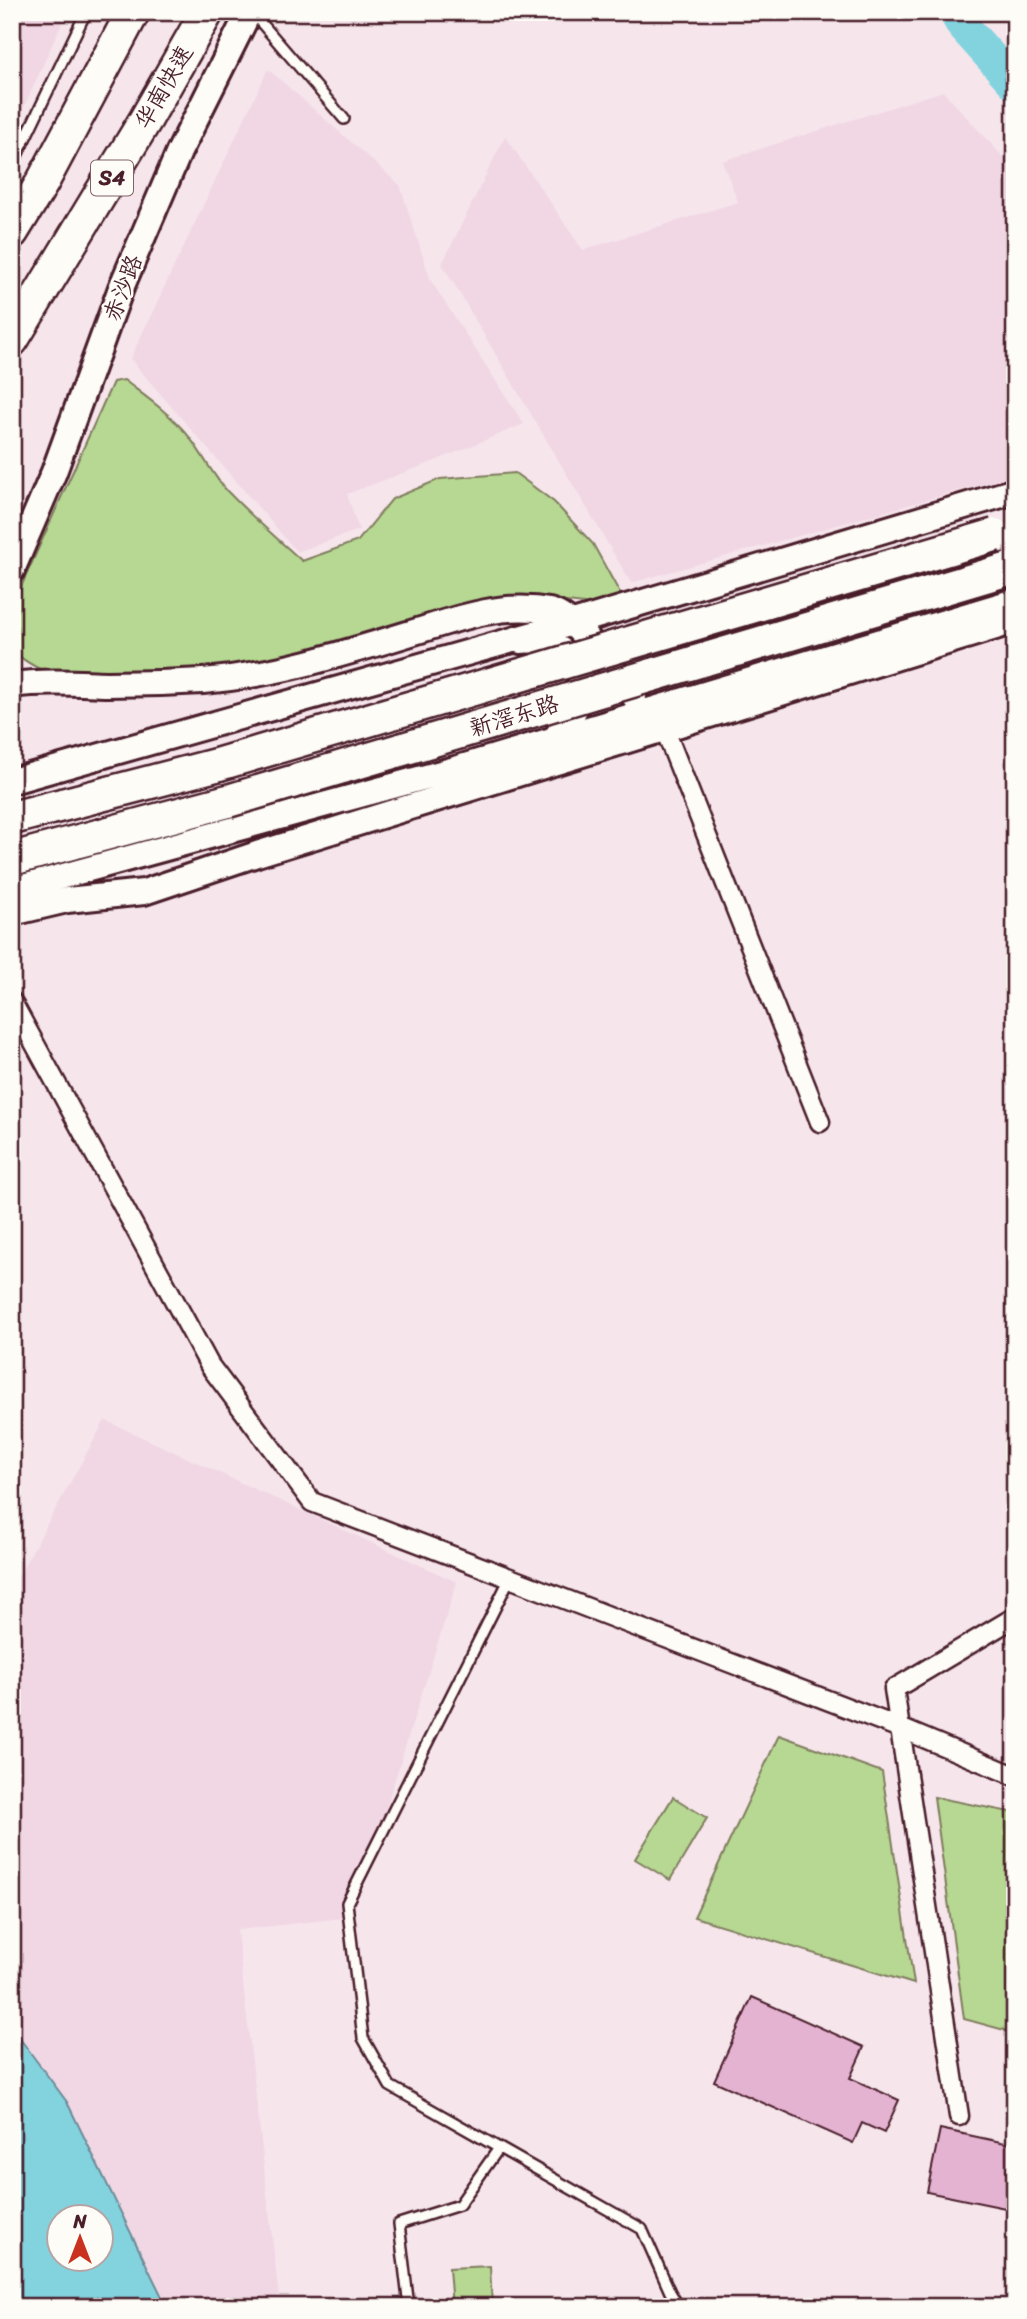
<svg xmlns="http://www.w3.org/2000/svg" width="1027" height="2319" font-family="Sriracha,'LXGW WenKai TC',sans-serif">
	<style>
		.built { fill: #f1d7e4 }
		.green { fill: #b6d892; stroke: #807c5e; stroke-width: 2 }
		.water { fill: #83d3df; stroke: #6c8b97; stroke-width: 2; fill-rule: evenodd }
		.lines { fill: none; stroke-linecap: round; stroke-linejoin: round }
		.river { stroke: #83d3df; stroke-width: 33 }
		.building { fill: #e5b3d2; stroke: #4a1f2b; stroke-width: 2 }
		.lane-casing { stroke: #4a1f2b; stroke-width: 14 }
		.street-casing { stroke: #4a1f2b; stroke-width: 23 }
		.secondary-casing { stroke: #4a1f2b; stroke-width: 30 }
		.highway-casing { stroke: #4a1f2b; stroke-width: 37 }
		.lane { stroke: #fdfcf7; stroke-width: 9 }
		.street { stroke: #fdfcf7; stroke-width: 18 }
		.secondary { stroke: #fdfcf7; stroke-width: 24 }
		.highway { stroke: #fdfcf7; stroke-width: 32 }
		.highway-bridge-casing { stroke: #4a1f2b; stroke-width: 37; stroke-linecap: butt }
		.highway-bridge { stroke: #fdfcf7; stroke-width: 32 }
		.labels { text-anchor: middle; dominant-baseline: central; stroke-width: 5; stroke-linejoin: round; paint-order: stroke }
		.shield { fill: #fdfcf7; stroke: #806168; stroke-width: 2 }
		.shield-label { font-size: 21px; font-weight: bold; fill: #4a1f2b }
		.street-label { font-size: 23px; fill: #4a1f2b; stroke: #fdfcf7 }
	</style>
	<rect width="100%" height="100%" fill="#f6e6ec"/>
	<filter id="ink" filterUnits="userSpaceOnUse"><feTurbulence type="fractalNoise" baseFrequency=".0143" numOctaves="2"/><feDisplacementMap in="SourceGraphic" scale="14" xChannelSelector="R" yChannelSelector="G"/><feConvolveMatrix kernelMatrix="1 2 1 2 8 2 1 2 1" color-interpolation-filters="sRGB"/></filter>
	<g filter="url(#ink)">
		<path class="built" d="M12,12H67L12,134Z
			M268,69L400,185L431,281L524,424L433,462L347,494L359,530L297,552L130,359Z
			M943,91L1015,170V475L631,583L442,264L505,136L583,250L738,202L722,161Z
			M105,1420L457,1582L352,1917L237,1930L279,2297L223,2307H167L61,2095L12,2028V1587Z"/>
		<path class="green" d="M124,380C146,397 168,412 186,433C202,452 212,476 230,494C253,518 278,539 302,561L358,541L392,499L440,479L515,473L554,502L593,544L623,599L601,606L550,600L332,648L200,672L44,671C4,652 12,647 12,607L113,382Z
			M779,1735L882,1772L914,1984L694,1917Z
			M673,1797L707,1818L670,1880L635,1859Z
			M934,1797L1015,1813V2033L964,2019Z
			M490,2266L492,2307H452L449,2268Z"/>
		<path class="water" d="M12,2028L67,2102L167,2307H12ZM60,2218H102V2260H60Z"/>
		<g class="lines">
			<path class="river" d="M955,12L962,25L1015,84"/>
		</g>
		<path class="building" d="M752,1997L864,2047L850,2078L899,2100L884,2133L862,2123L853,2143L714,2081Z
			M940,2129L1015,2145V2210L927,2192Z"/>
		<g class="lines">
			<defs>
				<path id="lane" d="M252,12L344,119
					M12,166L86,12
					M510,1578L347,1903L363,2038L390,2086L642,2229L670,2292L679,2307
					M409,2307L399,2224L459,2205L499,2148"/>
				<path id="street" d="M665,730L820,1122
					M12,1002L210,1366L312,1502L900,1728L1015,1776
					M959,2116L894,1689L1015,1617"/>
				<path id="secondary" d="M12,570L54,472L121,288L179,152L249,12
					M520,641C550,638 584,655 581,689C579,708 566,725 555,738
					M12,685C44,681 76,683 107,684C139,684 171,683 203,681C279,675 352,651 424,629C464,616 506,603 549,611C577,617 615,673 634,696
					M12,781L573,623L1015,491
					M12,890L455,769L1015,601
					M12,913L67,900L144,892L257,854L1015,621"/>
				<path id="highway" d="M12,232L42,183L133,12
					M12,340L146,119L207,12
					M12,818L216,765
					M12,859L228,801"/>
			</defs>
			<use href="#lane" class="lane-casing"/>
			<use href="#street" class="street-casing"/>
			<use href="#secondary" class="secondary-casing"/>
			<use href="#highway" class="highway-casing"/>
			<use href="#lane" class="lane"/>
			<use href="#street" class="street"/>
			<use href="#secondary" class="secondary"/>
			<use href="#highway" class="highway"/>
			<defs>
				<path id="highway-bridge" d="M216,765L995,535
					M228,801L1009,569"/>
			</defs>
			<use href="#highway-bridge" class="highway-bridge-casing"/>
			<use href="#highway-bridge" class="highway-bridge"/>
		</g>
	</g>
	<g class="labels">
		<rect class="shield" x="91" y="160.5" width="42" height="35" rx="5"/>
		<g class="shield-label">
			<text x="112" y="178">S4</text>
		</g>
		<g class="street-label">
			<text transform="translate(164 87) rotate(-60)">华南快速</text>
			<text transform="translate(123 288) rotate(-69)">赤沙路</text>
			<text transform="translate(514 716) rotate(-17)">新滘东路</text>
		</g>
	</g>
	<rect width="1027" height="2319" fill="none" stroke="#fdfcf7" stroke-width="42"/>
	<rect x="21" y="21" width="985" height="2277" fill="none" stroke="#4a1f2b" stroke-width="2.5" filter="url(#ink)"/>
	<g transform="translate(80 2238)"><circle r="33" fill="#fdfcf7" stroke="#b5a4a5" stroke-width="2"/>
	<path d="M0-5L12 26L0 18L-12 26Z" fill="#c8321e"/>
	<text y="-10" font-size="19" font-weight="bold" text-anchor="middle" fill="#4a1f2b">N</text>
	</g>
</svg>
